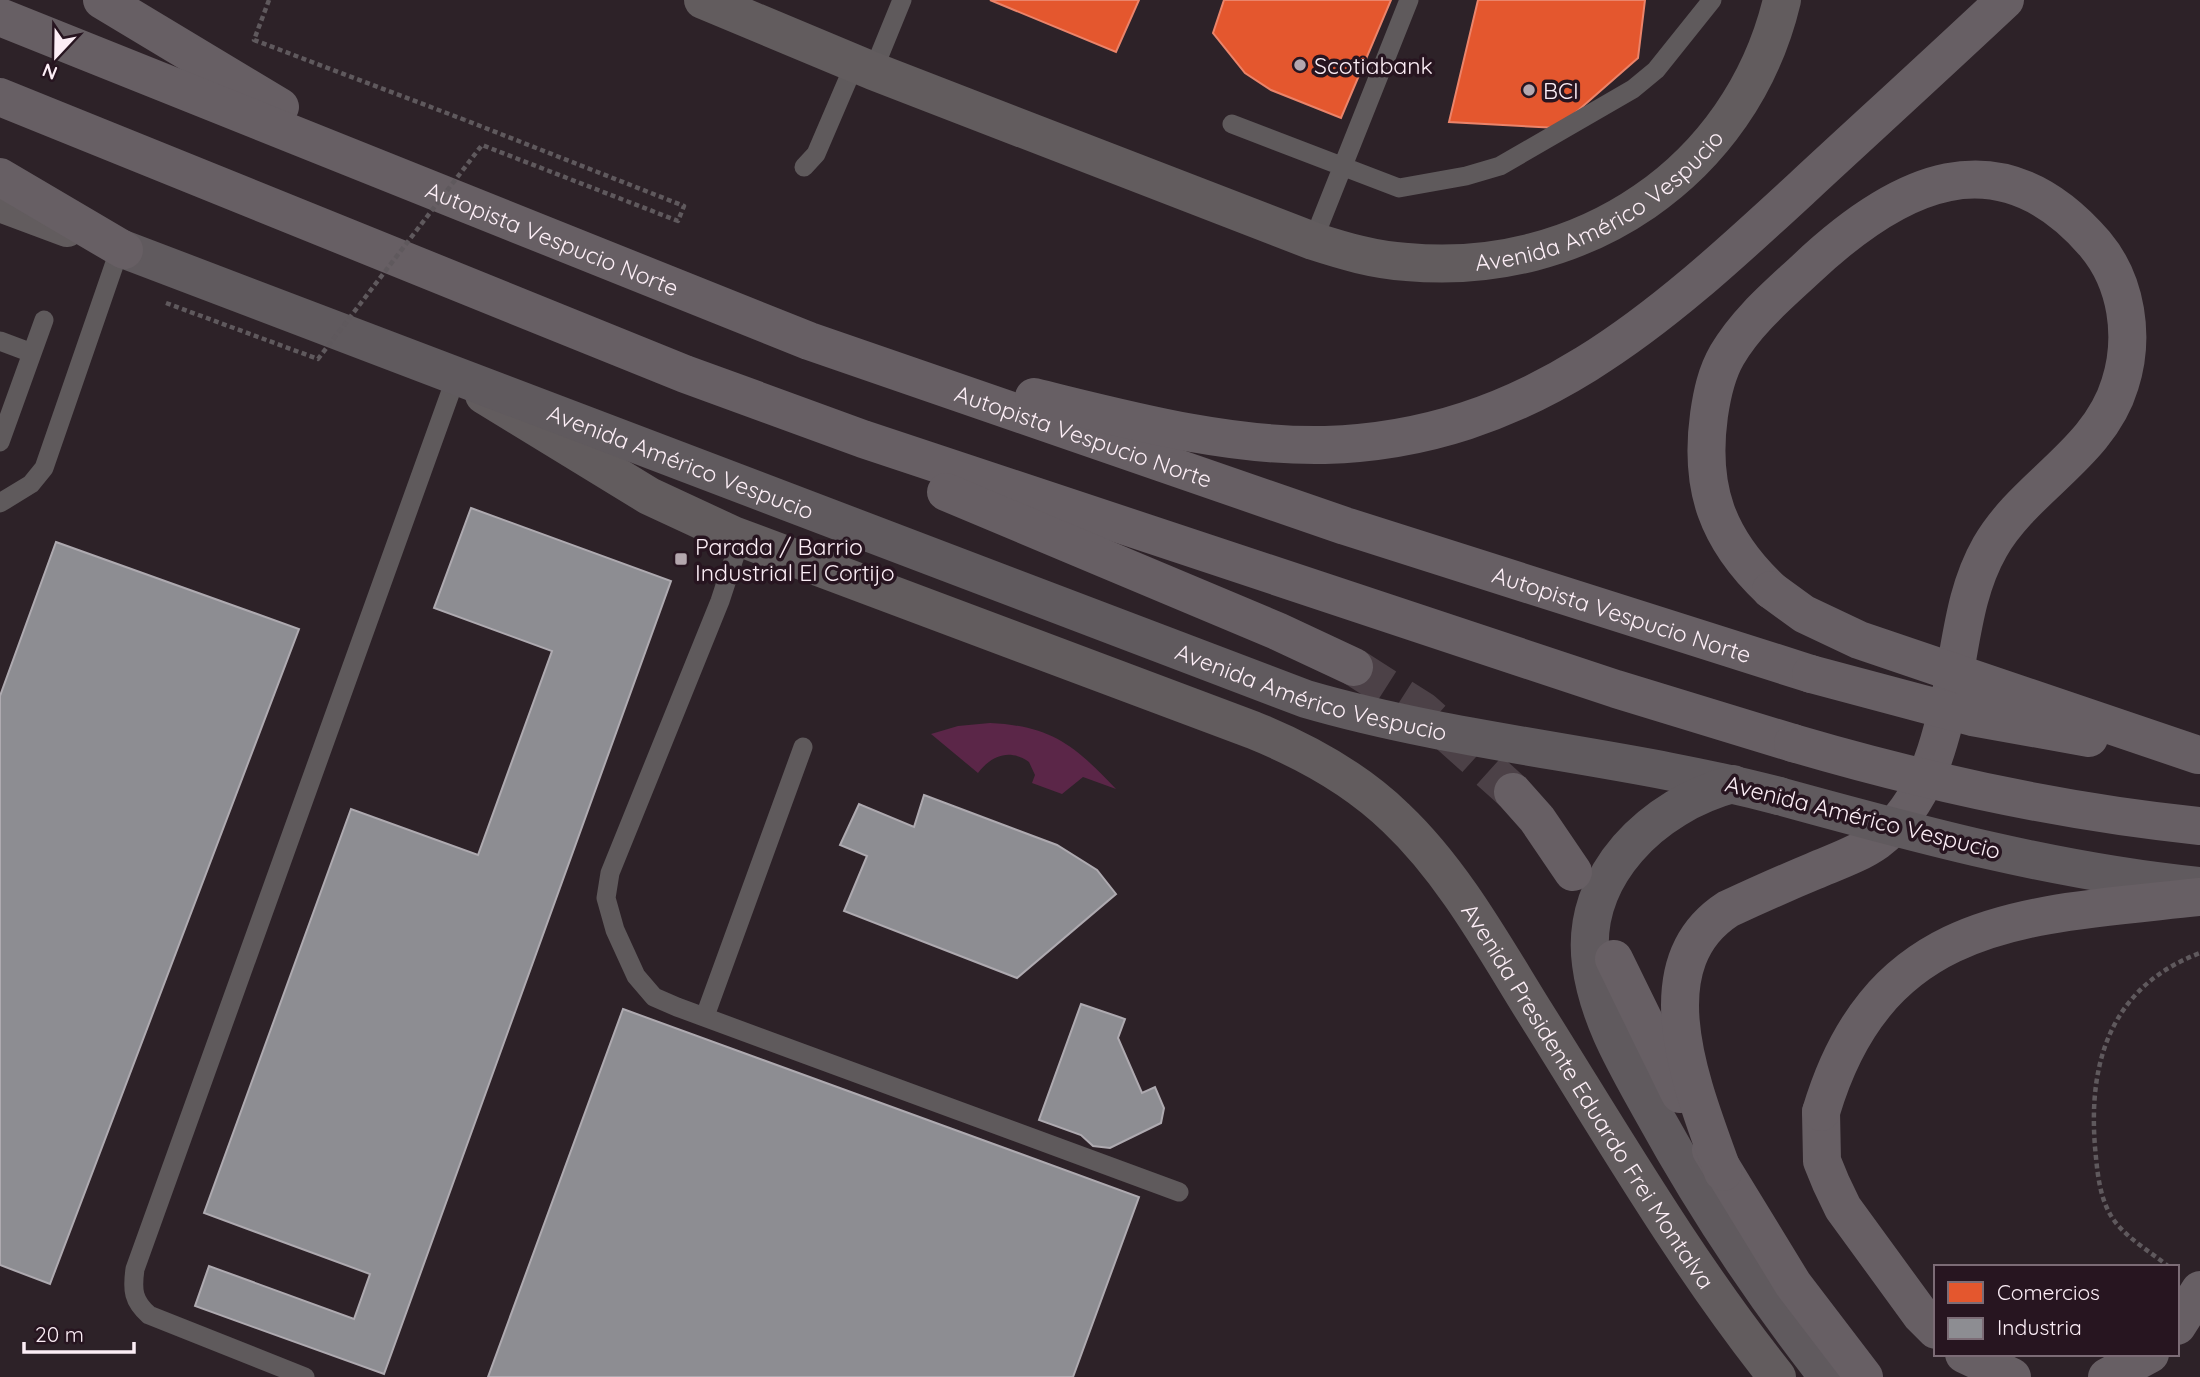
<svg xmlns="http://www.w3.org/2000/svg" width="2200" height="1377" font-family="Quicksand,sans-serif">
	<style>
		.water { fill: #5b2648 }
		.shops { fill: #e4572e; stroke: #eb846a; stroke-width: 2 }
		.industry { fill: #8d8d92; stroke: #aeaab0; stroke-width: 2 }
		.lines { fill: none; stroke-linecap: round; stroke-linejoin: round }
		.motorway-tunnel { stroke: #4c4147; stroke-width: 38; stroke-dasharray: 38 19; stroke-linecap: butt }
		.path { stroke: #5f595d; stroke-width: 4.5; stroke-dasharray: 5 3.5; stroke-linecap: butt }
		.service { stroke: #5f5a5c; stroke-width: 19 }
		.secondary { stroke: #625c5e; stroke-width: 38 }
		.primary { stroke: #605a5e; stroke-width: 38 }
		.motorway { stroke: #675f64; stroke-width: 38 }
		.path-bridge { stroke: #5f595d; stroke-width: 4.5; stroke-dasharray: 5 3.5; stroke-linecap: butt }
		.primary-bridge { stroke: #605a5e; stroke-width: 38 }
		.motorway-bridge { stroke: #675f64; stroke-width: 38 }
		.poi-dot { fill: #b4a7ae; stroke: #271520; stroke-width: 2.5 }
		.labels { text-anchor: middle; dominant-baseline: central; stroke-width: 7; stroke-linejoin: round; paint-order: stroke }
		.poi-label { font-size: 23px; fill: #fceef6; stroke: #271520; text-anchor: start }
		.street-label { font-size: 23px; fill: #fceef6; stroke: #271520 }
	</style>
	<rect width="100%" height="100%" fill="#2d2228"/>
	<path class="water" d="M990,723C1052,726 1075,746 1116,789L1083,777L1062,794L1032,783L1035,775L1029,762C1009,748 991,756 978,773L931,734L958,726Z"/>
	<path class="shops" d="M990,0H1139L1116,52Z
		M1224,0H1391L1341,118L1271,90L1245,73L1213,33Z
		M1478,0H1645L1638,58L1558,128L1449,122Z"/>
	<path class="industry" d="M471,508L671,581L384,1374L195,1306L209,1266L354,1319L370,1274L204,1213L351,809L478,855L552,651L434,608Z
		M56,542L299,629L50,1284L0,1265V696Z
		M924,795L1057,845L1097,870L1116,894L1017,978L844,911L867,856L840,845L859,804L914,827Z
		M1081,1004L1125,1019L1118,1038L1142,1093L1155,1087L1164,1108L1161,1123L1110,1148L1093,1146L1081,1135L1039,1120Z
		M623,1009L1139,1197L1073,1377H488Z"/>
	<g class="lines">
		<path class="motorway-tunnel" d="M1354,667L1423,711L1513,792"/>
		<path class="path" d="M269,0L254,40L465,120
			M2169,1267C2150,1251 2122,1236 2110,1214C2099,1195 2097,1169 2095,1147C2088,1060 2112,986 2200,953"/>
		<path class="service" d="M873,71L902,0
			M1232,124L1399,188L1466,176L1500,166L1633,89L1656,70L1712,0
			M804,167L816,154L855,63
			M1313,241L1409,0
			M0,341L32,353
			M0,442L44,320
			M0,503L31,484L44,468L120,248
			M741,537L720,601L610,873L606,898L615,930L636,976L654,997L677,1007L1179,1192
			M705,1016L803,747
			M305,1377L149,1315C133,1301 132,1290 135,1269L456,377"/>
		<g class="secondary">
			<path id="s1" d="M703,0L873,71L1313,241C1344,251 1374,260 1407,262C1581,278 1741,172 1782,0"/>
			<path d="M0,203L67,228"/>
			<path id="s2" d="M484,395L649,496L733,535L1253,730C1305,751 1355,778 1396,818C1453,872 1493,945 1534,1011C1612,1135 1686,1263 1777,1377"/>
		</g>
		<g class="primary">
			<path id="s3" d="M120,248L1306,699C1461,744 1623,755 1779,796"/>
			<path d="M1733,784C1654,805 1579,875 1591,964C1598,1018 1626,1064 1652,1111C1703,1204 1762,1293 1828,1377"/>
		</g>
		<g class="motorway">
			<path d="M102,0L280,107"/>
			<path id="s4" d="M0,17L809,341L1345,526L1811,674"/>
			<path d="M0,97L685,374L863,439L1616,689L1793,743"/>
			<path d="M0,177L124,250"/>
			<path d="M1034,397C1128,420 1227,447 1325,445C1532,439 1662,317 1805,185C1872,123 1939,62 2005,0"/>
			<path d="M946,492L1277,631L1354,667"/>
			<path d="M1513,792L1537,819L1573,872"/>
			<path d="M1614,959L1680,1094"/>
			<path d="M1821,1112L1822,1161L1831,1183L1843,1208L1921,1315L1936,1330"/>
			<path d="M1711,1150L1793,1284L1864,1377"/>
			<path d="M1723,1172C1696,1095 1639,967 1728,909C1756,896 1785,883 1814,871C1835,862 1859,854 1877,841C1926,805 1942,739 1953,682C1962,636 1966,589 1990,547C2025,486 2099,454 2120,384C2135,337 2127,282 2095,244C1998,131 1896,184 1806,269C1777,296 1747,321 1727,355C1716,374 1712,394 1709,415C1699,488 1717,539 1771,590"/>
			<path d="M2177,1326L2200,1290"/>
			<path d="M1964,1354L2012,1377"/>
			<path d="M2107,1377L2150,1354"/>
		</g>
		<path class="path-bridge" d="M166,303L318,359L482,145L678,221L684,206L465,120"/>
		<path class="primary-bridge" d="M1779,796C1917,834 2057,872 2200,886"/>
		<path class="motorway-bridge" d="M1771,590L1804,614L1859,640L2198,755
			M1811,674L1972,717L2089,738
			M1793,743C1926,782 2062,812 2200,826
			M1821,1112C1880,914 2026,916 2200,897"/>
	</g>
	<g class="poi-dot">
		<circle cx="1300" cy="65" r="7"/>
		<circle cx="1529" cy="90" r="7"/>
		<rect x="674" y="552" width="14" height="14" rx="3.5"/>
	</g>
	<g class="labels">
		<g class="poi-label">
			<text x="1314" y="65">Scotiabank</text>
			<text x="1543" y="90">BCI</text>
			<text x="695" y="546">Parada / Barrio<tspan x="695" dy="26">Industrial El Cortijo</tspan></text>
		</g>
		<g class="street-label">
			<text stroke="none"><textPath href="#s1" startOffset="962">Avenida Américo Vespucio</textPath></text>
			<text stroke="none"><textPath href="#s4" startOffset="595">Autopista Vespucio Norte</textPath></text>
			<text stroke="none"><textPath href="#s4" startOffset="1162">Autopista Vespucio Norte</textPath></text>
			<text stroke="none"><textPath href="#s3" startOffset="600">Avenida Américo Vespucio</textPath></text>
			<text stroke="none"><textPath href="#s4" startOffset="1729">Autopista Vespucio Norte</textPath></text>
			<text stroke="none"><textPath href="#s3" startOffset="1272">Avenida Américo Vespucio</textPath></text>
			<text transform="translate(1863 817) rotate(14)">Avenida Américo Vespucio</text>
			<text stroke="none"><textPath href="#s2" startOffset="1349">Avenida Presidente Eduardo Frei Montalva</textPath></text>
		</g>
	</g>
	<rect x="1934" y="1265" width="245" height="91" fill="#271520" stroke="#7c6c76" stroke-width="2"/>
	<rect x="1948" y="1282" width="35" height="21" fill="#e4572e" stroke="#7c6c76" stroke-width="2"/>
	<text x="1997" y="1300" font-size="21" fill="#fceef6">Comercios</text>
	<rect x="1948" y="1318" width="35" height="21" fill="#8d8d92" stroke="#7c6c76" stroke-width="2"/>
	<text x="1997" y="1335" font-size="21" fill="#fceef6">Industria</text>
	<g transform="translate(56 56) rotate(202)" stroke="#271520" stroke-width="5" paint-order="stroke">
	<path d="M0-5L12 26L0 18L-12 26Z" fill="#fceef6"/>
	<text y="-10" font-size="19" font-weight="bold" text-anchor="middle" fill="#fceef6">N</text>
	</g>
	<path d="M24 1342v10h110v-10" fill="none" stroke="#fceef6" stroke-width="3.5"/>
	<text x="35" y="1342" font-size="21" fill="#fceef6" stroke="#271520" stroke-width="5" paint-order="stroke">20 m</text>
</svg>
